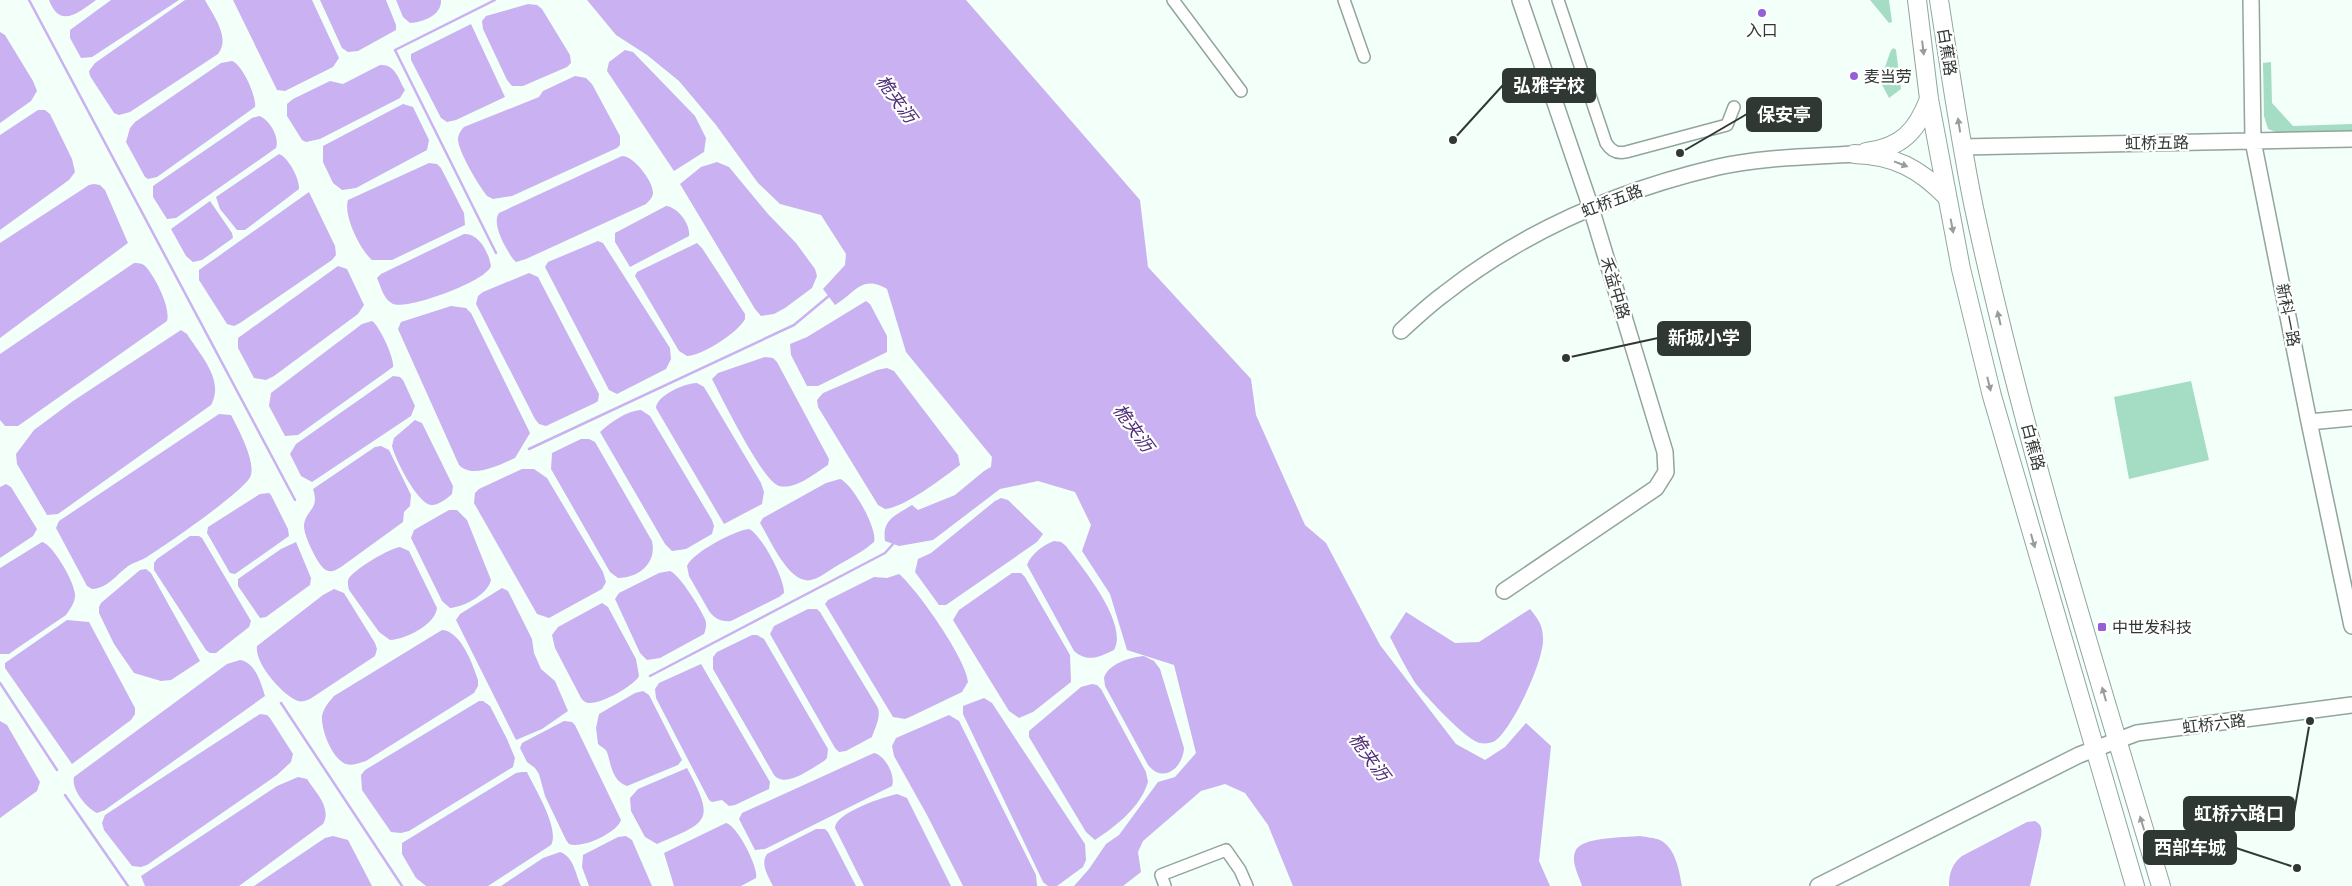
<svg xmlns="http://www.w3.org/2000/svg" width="2352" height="886" font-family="Cabin,'Noto Sans SC',sans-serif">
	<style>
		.green { fill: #a5ddc4 }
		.water { fill: #cab1f1 }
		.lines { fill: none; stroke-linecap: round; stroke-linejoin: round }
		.stream { stroke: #cab1f1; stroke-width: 2.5 }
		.street-casing { stroke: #92a59c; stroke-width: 14 }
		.secondary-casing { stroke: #92a59c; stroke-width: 18 }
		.primary-casing { stroke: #92a59c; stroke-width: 20 }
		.street { stroke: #fff; stroke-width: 11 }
		.secondary { stroke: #fff; stroke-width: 15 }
		.primary { stroke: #fff; stroke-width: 18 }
		.oneway { fill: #989c9a }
		.poi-dot { fill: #965ed7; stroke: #fff; stroke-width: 2 }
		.labels { text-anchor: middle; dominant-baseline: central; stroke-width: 4.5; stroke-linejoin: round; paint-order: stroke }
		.poi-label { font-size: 16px; fill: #303834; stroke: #fff; text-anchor: start }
		.street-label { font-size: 16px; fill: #303834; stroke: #fff }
		.water-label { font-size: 18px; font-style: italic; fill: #502e78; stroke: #fff }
		.leader { fill: none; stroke: #303834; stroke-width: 2 }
		.callout-dot { fill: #303834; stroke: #fff; stroke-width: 2 }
		.callout { fill: #303834; stroke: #303834; stroke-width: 2 }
		.callout-label { font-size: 18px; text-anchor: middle; font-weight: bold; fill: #fff }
	</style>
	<rect width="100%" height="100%" fill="#f3fff9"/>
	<path class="green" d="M1870,0H1889L1892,22L1889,23Z
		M1894,48L1896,50L1901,89L1889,98L1880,81L1891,50Z
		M2271,62L2272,103L2293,126L2352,124V133L2281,134L2268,129L2264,116L2263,63Z
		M2191,381L2209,460L2129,479L2114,397Z"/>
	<path class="water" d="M49,0H96C78,13 60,29 49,0Z
		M111,0H179L92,57L81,58L70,38V30Z
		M185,0H205C213,15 231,38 218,54L130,112L119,115L114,113L90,76L89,71L95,63Z
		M233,0H312L339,58L333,67L285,91L277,90Z
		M320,0H386L396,25V30L358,51L348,52L342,48Z
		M396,0H441C442,15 423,22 410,23L403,17Z
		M587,0H966L1140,200L1148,267L1251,379L1256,415L1305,525L1326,543L1380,645L1456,744L1485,760L1505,747L1526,723L1551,746L1539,861L1550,886H1293L1268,825L1245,793L1225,784L1201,791L1143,841L1138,852L1141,872L1123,886H1074L1089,869L1106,844L1119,835L1158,782L1175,777L1196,753L1174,665L1127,650L1110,594L1082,551L1091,525L1075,492L1038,481L1000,489L933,540L899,546L885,541C882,519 895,516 912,505L918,510L955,495L984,471L991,467L992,457L906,352L887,289C861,274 855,294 835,305L823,289L845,265L846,254L821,215L780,204L758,183L716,125L679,81L647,55L616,35Z
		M528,4L537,5L542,9L570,55L571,63L567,67L523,86H512L507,80L483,29L482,21L486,16Z
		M471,24L505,97L456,120L447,122L441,118L411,60V54Z
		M0,32L5,35L33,81L37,91L31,101L0,123Z
		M625,50L633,52L695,116L706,138L704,152L674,171L607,71L609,62Z
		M232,61C242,64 257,97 255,107L157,177L148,179L145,177L126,142L130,128L135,122L221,63Z
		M380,65C395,64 398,78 405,90L400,98L320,139L306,142L302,140L287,116V104L293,99L330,81L343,84Z
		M575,76L586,78L592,84L620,136V145L617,148L512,196L493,199L487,196C479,186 457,150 458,138C459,133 461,130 464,127L539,97L543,91Z
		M403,104L413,107L429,140L427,150L356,188L342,190L333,183L323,162V146Z
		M38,110H45L50,114L72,159L75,172L69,180L0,230V135Z
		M259,116C269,119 280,137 276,148L176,218L167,219L153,197V186L252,118Z
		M279,154C288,157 300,179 299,189L245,230H237L220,209L216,197Z
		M622,156C634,156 654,182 653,194C652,198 649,201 646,204L526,259L516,262L513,259C506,249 491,224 499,213Z
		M717,162L729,167L768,214L796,243L815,269L817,276L812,288L785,308L774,314L761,316L755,309L680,184L701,167Z
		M429,163L437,164L441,168L464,213L465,225L392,260H372C360,250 343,215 348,200Z
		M94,184L100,185L105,190L128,243L0,338V243L89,185Z
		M309,192L335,246L336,255L332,260L240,323L234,326L227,324L199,280V270Z
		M210,201L232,233L233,238L202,260L193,262L186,256L171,229Z
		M666,206C678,207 691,225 689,236L630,267L615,242V233Z
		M464,234C479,233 489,253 491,266C487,281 408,310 393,304C384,300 381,287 377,278L381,274Z
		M598,241L603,243L670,348L671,359L666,369L617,394L609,390L545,267L548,262Z
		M697,243L702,248L745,314V319C738,333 701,356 687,356L679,351L635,276L637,272Z
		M134,263C138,263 142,263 145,266C155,276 171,308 167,321L18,426H5L0,420V354Z
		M338,266L347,269L364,305L358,314L274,376L266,380L254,378L238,348V338Z
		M529,273L538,277L599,394L598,401L595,403L546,426L539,424L535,419L476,304L478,296L483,292Z
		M866,301L870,304L887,336V352L818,386H807L791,355L790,344L807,337Z
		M451,306L466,308L471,313L530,433L515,458C500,465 472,479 459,465L398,329L401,322Z
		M372,321C379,325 395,359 393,367L298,435L285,436L269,406L271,393L362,324Z
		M181,330L187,334C200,355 225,380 211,405L58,514L47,515L17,464L16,454L34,430L73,401Z
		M765,357L773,358L777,362L829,459L828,465C815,473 796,490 779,486C763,482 722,398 712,379L718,373Z
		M887,368L894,371L958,455L960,465C944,477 904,508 885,509L878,505L818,407L817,400L823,393L877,370Z
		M393,376L400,377L403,380L415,406L411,416L312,482L301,476L290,454L296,444Z
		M697,383L704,387L761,483L764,492L762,504L724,524L656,408C657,395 685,383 697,383Z
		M641,410L650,416L712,520L714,526L712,534L686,549L672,551L665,544L600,432C611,422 626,411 641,410Z
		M219,414L231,415C238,428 255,460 251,475C248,489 164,546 147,557C141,561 133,562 127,567C115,576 108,588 92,589L87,586L56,528L59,521Z
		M415,420L422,423L453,486L452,494C448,498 437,506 431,505C417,503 395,459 392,446L394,438Z
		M581,439H589L595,442L652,541C657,563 639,578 618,578L610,572L551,469L552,453Z
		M381,446L389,450L411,495L410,506L404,512L403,522L341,567C336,570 331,573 326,570C318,566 303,534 304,525C306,509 320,510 313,489L375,447Z
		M522,469H534L547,478L603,572L606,582L602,589L549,618L537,614L474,503L475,493L479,489Z
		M840,479C852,483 878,529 874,542C863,552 848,559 835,567C828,571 820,578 811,580C789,585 770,539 760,523L763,518L826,483Z
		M6,484L11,487L37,529L33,536L0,558V487Z
		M269,493L271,495L288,529L289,536L235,574L230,573L207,533L208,527L260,494Z
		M1001,498L1008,500L1043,534L1037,542L946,605H939L915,572L918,559L931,553L995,501Z
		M449,510H457L467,520L491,580C488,594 464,607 450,608L442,601L411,538L414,530Z
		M749,529C761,534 785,579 784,593L779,597L731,621C721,622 715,619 709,611L689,576L687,566C692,553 735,530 749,529Z
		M190,536H199L202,538L251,621L249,627L216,653H210L206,650L154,570V563L157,559Z
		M1054,541L1061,542L1066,546C1082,567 1129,624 1114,650C1099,657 1088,663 1074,651L1027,565C1031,554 1043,545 1054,541Z
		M42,542C53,544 77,586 75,597C74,604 70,609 66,615L16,649L9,654H0V568Z
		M296,542L311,578L310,585L266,617L260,618L238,586V579L281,549Z
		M400,547L409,551L437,608C435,625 406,639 390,640L379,632L349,590C348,585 347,582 349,578C355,569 390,548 400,547Z
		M146,569L151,573L200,661L171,680L161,681L134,673L114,644L99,613V607L101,603L140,570Z
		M670,571C680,575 700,608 705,619C707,624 706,629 704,634L660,658L647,660L640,653L615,599L619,593L659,573Z
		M1012,573H1021L1025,577L1070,655L1071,682L1033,712L1019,718L1009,711L953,620L959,610Z
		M899,574C917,589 967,660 968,682L962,692L912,716L905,719L893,717L890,712L825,604L828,600L874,577L887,578Z
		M502,588L508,591L532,639L534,653L541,669L555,681L568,711L542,729L516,740L456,620L460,614Z
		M334,589L344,593L375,643L377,649L375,656L310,699C305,701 302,702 298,701C283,696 254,663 257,646L323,595Z
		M602,603L608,607L636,659L639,676C634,686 601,704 589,703C585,703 582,700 580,696L555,648L552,635L558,627Z
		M808,609H817L820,612L878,708C881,717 875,728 872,737L846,751L839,752L835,748L770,634L774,626Z
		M1530,609C1538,619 1543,625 1543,639C1544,660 1513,728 1495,741C1491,743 1485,744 1480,743C1467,741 1422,693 1414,681C1405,667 1398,652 1390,637L1406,612L1455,643L1479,642Z
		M67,620L89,622L135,708V714L131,720L72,764L5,668V663Z
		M442,630C461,631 473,665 478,680V686L474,693L366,761C359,763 353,766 346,764C332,759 321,730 322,716C324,707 329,702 334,696Z
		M752,635H757L764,639L828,749L827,758L824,761C812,768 785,789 774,775L713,669V657L717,652Z
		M1144,656L1154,661L1160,669L1184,748C1183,768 1163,784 1148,765L1105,686L1104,678C1108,664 1130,657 1144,656Z
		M240,660C255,662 261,683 265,696L105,810L97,813C86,808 71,789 74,777L227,664Z
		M701,664L770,782L769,789L735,805L729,806L722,800L712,802L709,800L656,698L655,689L659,683Z
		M1092,684L1097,685L1101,689L1146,772L1148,782C1140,808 1116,826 1095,840L1086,832L1029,737V731L1081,687Z
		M643,691L649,695L682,760L678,765L627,786C612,781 611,764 607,752C605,748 601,747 598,744L596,728L599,714L635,693Z
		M984,698L992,703L1085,844L1086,860L1083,867L1057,886H1048L1043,882L963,714V706Z
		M479,701H483L490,706L507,739L515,758L513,767L409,831L401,833L391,832L362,790L361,775L365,770Z
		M260,714L267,715L270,718L293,754L291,762L277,775L147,865L141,867L132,866L104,830L102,823L105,815Z
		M949,715L959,721L1036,875L1037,886H963L927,815L894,756L892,746L896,738Z
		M0,721L7,725L40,782L37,791L0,818Z
		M564,721L572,722L575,725L621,820C617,833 582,849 569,844L566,840L545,796L539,774L535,768L527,762L520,748L522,743Z
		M874,753C885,755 896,776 892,786L765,849L755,850L739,819L742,813Z
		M687,768C716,822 708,822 657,844L645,837L631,811L630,798L638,789Z
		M522,772H527C535,789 560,829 551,845L488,886H426L416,878L402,854V843L516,773Z
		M298,777L307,779C316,793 332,808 323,824L239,886H145L141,876L277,786Z
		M897,794L907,798L951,886H864L835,828C835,813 883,797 897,794Z
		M2035,821C2042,825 2042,829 2041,837L2030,886H1949C1949,873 1952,864 1962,856L2027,822Z
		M726,823C737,825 759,868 756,878L741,886H674L664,853Z
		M816,829H825L828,832L856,886H773C768,876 760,864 767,854Z
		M333,836L348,840L372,886H254L325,838Z
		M626,836L632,840L652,886H589L582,867L583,855L618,837Z
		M1640,836C1646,837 1655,838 1660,840C1676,848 1679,871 1682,886H1582C1579,876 1571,863 1575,852C1580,836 1625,838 1640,836Z
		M560,852C574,857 575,873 581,886H501L543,858Z"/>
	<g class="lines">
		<path class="stream" d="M29,0L295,500
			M495,0L395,50L496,253
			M529,449L794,325L830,295
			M650,676L885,553L894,543
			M0,683L57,770
			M281,703L402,886
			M65,795L128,886"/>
		<defs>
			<path id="street" d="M1173,0L1241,91
				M1344,0L1364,57
				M1558,0L1606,143C1611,151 1617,154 1626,152L1727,125L1734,107
				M1165,886L1161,875L1226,850L1240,870L1247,886"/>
			<path id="secondary" d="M2251,0L2253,141L2309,422L2352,626
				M1962,147L2352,139
				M1401,331C1415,318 1429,305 1444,294C1524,231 1620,190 1718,167C1762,157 1809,157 1854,154
				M2309,422L2352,418
				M1504,591L1656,488L1666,472L1665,452L1591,208L1520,0
				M1818,886L2079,755L2137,733L2352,705"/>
			<path id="primary" d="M1917,0L1929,99L1961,269L1992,396L2135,886
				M1939,0C1950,70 1960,140 1974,208C2023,437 2094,662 2161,886
				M1866,152C1901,148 1917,131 1929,99
				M1854,154C1894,155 1920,169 1947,197"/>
		</defs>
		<use href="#street" class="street-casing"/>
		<use href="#secondary" class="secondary-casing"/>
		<use href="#primary" class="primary-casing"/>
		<use href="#street" class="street"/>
		<use href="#secondary" class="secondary"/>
		<use href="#primary" class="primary"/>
	</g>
	<defs><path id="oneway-solid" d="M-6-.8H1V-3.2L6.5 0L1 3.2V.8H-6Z" transform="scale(1.25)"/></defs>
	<g class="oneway">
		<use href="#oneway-solid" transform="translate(1923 48) rotate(83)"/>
		<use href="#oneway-solid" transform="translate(1959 125) rotate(-99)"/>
		<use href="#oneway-solid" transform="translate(1901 164) rotate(21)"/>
		<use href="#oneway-solid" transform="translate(1952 226) rotate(79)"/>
		<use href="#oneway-solid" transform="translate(1999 318) rotate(-103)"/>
		<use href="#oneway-solid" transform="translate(1989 384) rotate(76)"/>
		<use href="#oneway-solid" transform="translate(2033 541) rotate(74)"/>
		<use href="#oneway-solid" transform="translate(2104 694) rotate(-106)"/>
		<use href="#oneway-solid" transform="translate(2142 823) rotate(-107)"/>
	</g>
	<g class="poi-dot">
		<circle cx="1762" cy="13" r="5"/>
		<circle cx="1854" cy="76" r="5"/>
		<rect x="2097" y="622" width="10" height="10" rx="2.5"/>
	</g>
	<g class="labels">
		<g class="poi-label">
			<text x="1762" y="30" text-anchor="middle">入口</text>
			<text x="1864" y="76">麦当劳</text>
			<text x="2112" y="627">中世发科技</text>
		</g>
		<g class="street-label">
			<text transform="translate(1947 52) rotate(81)">白蕉路</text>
			<text transform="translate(2157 143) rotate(-1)">虹桥五路</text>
			<text transform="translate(1612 201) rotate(-21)">虹桥五路</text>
			<text transform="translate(1615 288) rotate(73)">禾益中路</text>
			<text transform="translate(2288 315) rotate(79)">新科一路</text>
			<text transform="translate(2033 447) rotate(75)">白蕉路</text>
			<text transform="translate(2214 724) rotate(-7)">虹桥六路</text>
		</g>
		<g class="water-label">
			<text transform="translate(896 99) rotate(54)">桅夹沥</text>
			<text transform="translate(1133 428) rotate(54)">桅夹沥</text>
			<text transform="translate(1369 757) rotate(54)">桅夹沥</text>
		</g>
	</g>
	<path class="leader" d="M1453 140L1503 85M1680 153L1747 114M1566 358L1658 338M2310 721L2294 813M2297 868L2236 848"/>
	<g class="callout-dot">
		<circle cx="1453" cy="140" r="5"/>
		<circle cx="1680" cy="153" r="5"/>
		<circle cx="1566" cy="358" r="5"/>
		<circle cx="2310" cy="721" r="5"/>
		<circle cx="2297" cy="868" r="5"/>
	</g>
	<g class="callout">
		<rect x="1503" y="69" width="92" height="33" rx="5"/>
		<rect x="1747" y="98" width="74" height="33" rx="5"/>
		<rect x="1658" y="322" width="92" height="33" rx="5"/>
		<rect x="2184" y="797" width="110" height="33" rx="5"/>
		<rect x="2144" y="831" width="92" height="33" rx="5"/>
	</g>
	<g class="callout-label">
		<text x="1549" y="92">弘雅学校</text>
		<text x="1784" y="121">保安亭</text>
		<text x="1704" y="344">新城小学</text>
		<text x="2239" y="820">虹桥六路口</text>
		<text x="2190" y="854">西部车城</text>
	</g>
</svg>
